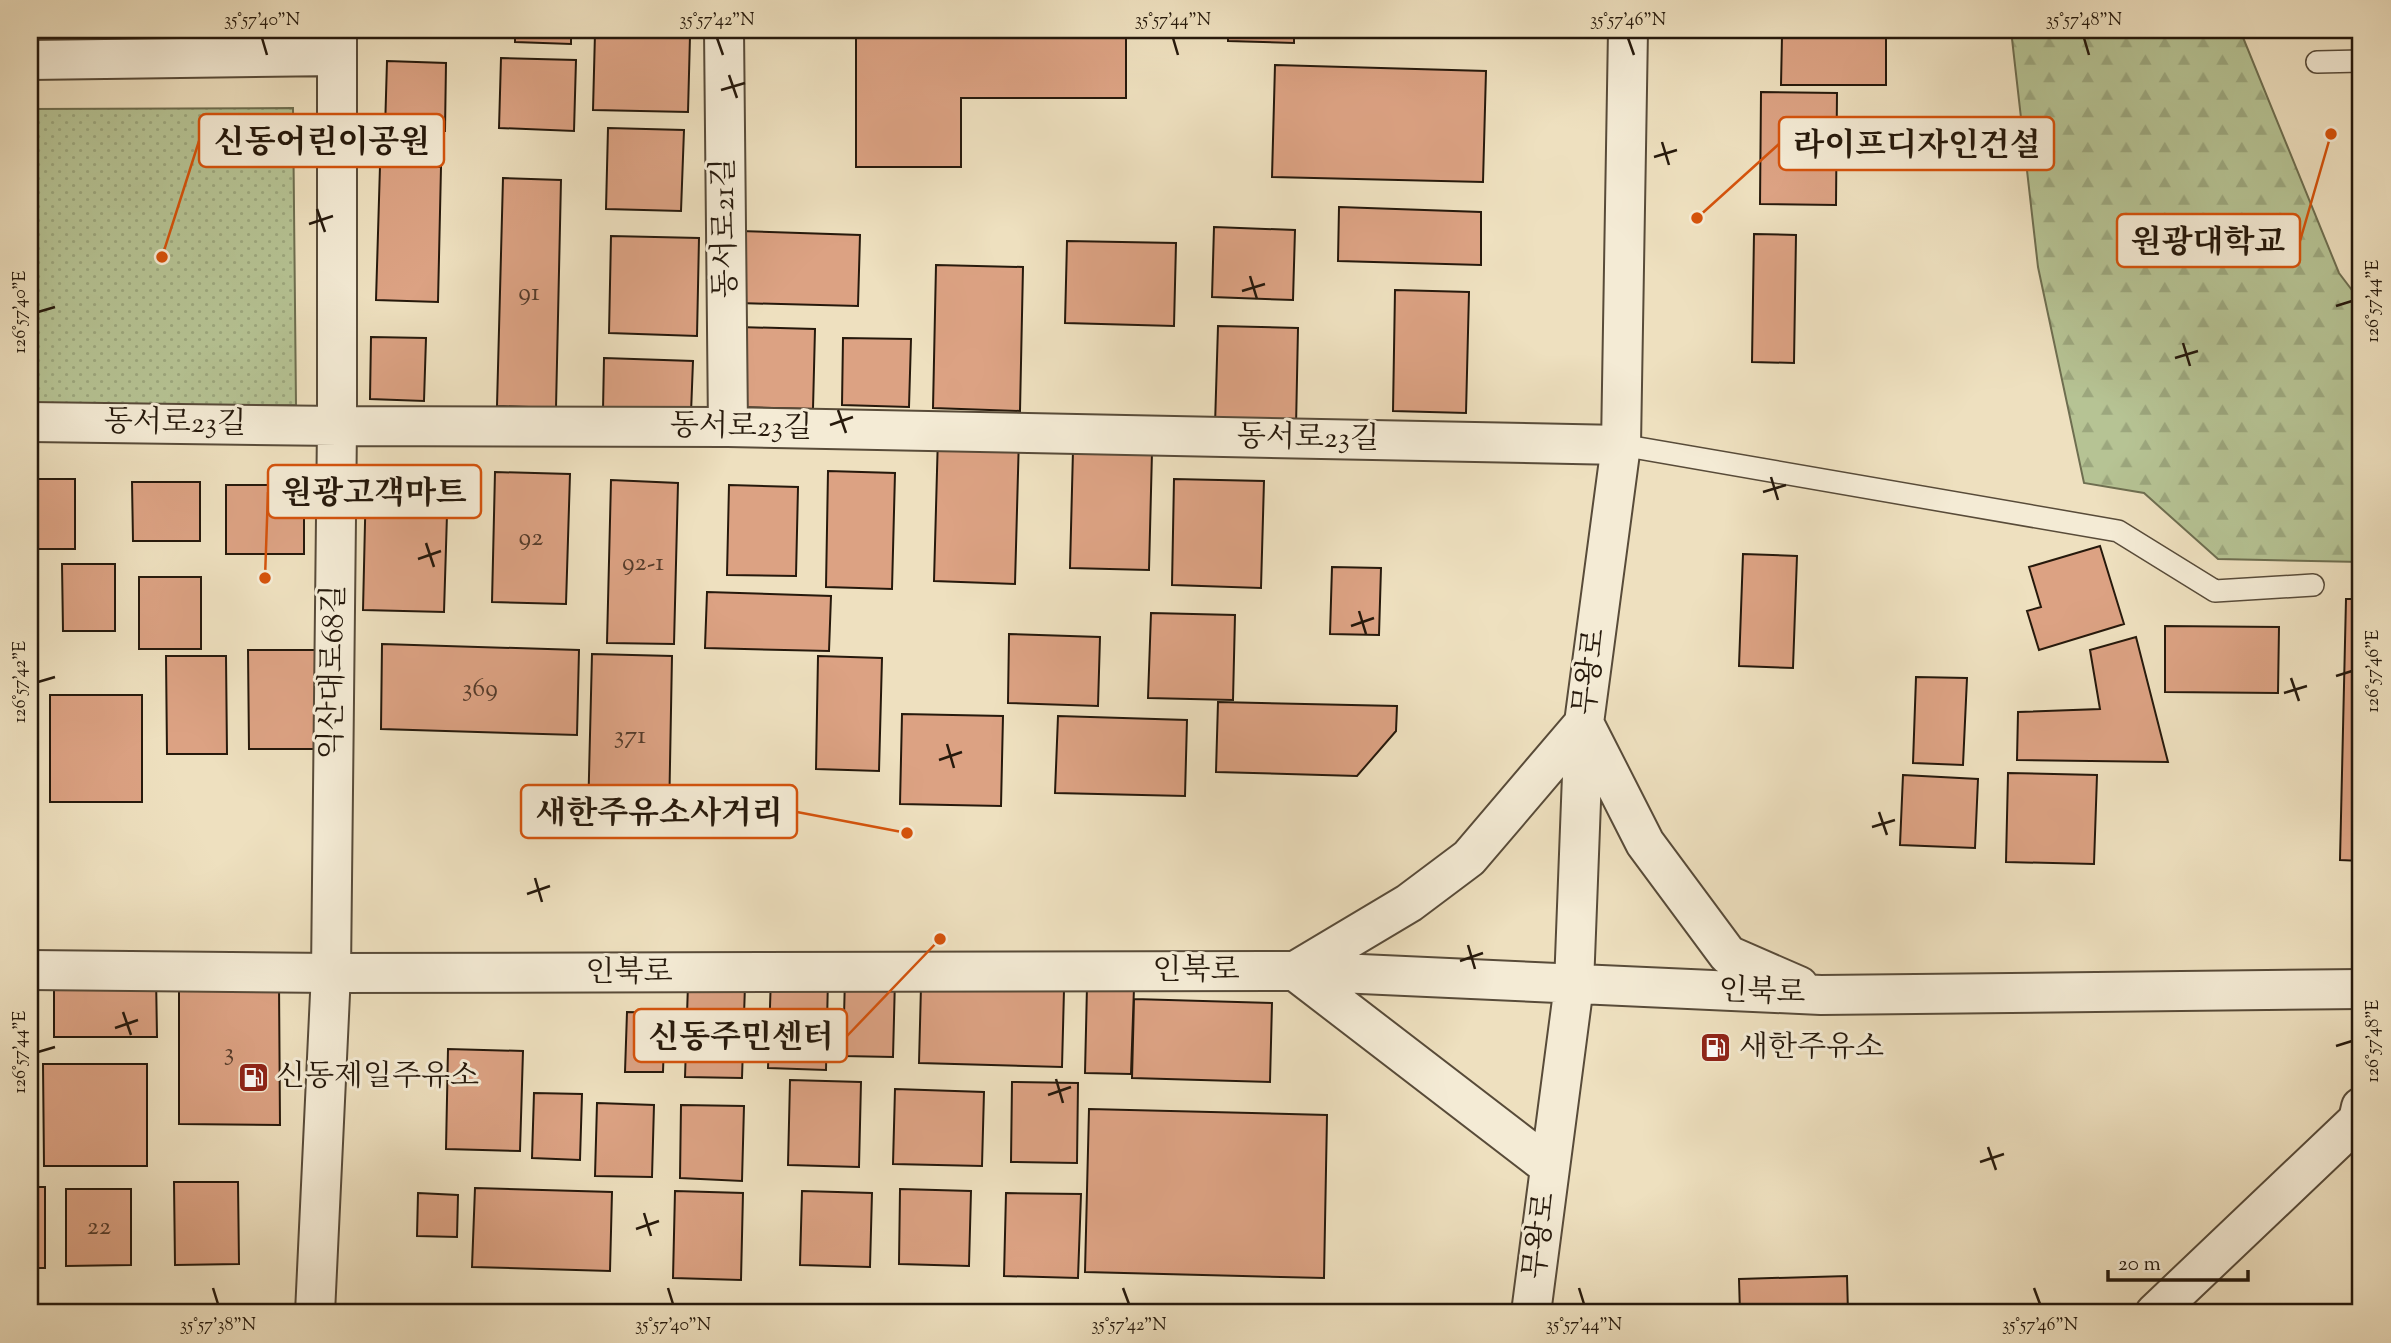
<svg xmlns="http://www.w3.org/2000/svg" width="2391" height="1343" font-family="'Sorts Mill Goudy','Noto Serif KR',serif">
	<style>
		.forest { fill: url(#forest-firs); stroke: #6e6e50; stroke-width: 2 }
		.park { fill: url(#park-dots); stroke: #6e6e50; stroke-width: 2 }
		.building { fill: #dca283; stroke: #26190c; stroke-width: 2 }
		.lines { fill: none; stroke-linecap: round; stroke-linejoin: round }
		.service-casing { stroke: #584b39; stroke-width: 24 }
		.minor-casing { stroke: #584b39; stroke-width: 42 }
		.tertiary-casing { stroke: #584b39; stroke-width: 42 }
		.service { stroke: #f4ebd5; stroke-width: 21 }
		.minor { stroke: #f4ebd5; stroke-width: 38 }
		.tertiary { stroke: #f4ebd5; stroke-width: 38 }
		.ticks { fill: none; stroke: #26190c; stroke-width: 2.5 }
		.labels { text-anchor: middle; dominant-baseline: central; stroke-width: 6; stroke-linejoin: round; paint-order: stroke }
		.number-label { font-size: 26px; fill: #543b2a }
		.street-label { font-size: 30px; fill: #26190c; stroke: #f4ebd5 }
		.poi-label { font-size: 30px; fill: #26190c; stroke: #f4ebd5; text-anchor: start }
		.leader { fill: none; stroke: #d5530c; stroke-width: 2.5 }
		.callout-dot { fill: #d5530c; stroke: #f4ebd5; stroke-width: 2.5 }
		.callout { fill: #f4ebd5; stroke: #d5530c; stroke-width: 2.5 }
		.callout-label { font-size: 32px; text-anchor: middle; font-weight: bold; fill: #26190c }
		.neatline { fill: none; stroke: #26190c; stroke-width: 2.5 }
		.ticks-label { font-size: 18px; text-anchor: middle; fill: #26190c }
	</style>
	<defs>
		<pattern id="forest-firs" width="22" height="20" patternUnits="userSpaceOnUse" patternTransform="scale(1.75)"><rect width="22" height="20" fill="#b6c394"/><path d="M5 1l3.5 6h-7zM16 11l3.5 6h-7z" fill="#9ca77e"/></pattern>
		<pattern id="park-dots" width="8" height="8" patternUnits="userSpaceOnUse" patternTransform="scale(1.75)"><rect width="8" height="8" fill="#b6c394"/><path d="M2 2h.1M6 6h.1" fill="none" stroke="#9ca77e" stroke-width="1.8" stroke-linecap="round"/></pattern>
	</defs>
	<rect width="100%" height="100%" fill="#eee0bf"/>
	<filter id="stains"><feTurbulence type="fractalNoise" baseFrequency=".00286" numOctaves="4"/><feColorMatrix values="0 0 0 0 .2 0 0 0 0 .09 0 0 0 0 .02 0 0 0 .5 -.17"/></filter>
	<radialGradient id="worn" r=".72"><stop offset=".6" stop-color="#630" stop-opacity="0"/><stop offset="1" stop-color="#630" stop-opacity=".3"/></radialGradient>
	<path class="forest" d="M2011,30H2240L2339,273L2361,302V562L2218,559L2144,493L2084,483L2038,267Z"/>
	<path class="park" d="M293,108L296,405L30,406V109Z"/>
	<path class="building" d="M47,30H134V49L47,48Z
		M171,30H216V42L171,43Z
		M235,30H316V35H235Z
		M515,30H571V44L515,42Z
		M856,30H1126V98H961V167H856Z
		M1228,30H1294V43L1228,41Z
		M595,33L690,36L688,112L593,110Z
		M1782,36H1886V85H1781Z
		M501,58L576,60L574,131L499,128Z
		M387,61L446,63L445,131L385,130Z
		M1275,65L1486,71L1483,182L1272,177Z
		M1761,92L1837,93L1836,205L1760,204Z
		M608,128L684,130L681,211L606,209Z
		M380,166L441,167L438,302L376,300Z
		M503,178L561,180L556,408L497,406Z
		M1339,207L1481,212V265L1338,261Z
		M1214,227L1295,230L1293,300L1212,297Z
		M740,231L860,235L858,306L738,303Z
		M1754,234L1796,235L1794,363L1752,362Z
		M611,236L699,238L697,336L609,333Z
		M1067,241L1176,243L1174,326L1065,323Z
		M936,265L1023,267L1020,411L933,408Z
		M1395,290L1469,292L1466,413L1393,411Z
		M1218,326L1298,328L1296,427L1215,425Z
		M738,327L815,329L813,409L737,407Z
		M371,337L426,338L424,401L370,399Z
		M843,338L911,339L909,407L842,405Z
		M604,358L693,361L691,413L603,410Z
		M938,435L1019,436L1015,584L934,581Z
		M1073,450L1152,452L1149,570L1070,568Z
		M828,471L895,473L892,589L826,587Z
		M495,472L570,474L566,604L492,602Z
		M30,479H75V549H30Z
		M1174,479L1264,481L1261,588L1172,585Z
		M366,480L448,482L444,612L363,610Z
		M611,480L678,483L674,644L607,643Z
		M132,482H200V541H133Z
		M226,485H304V554H226Z
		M729,485L798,487L796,576L727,575Z
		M2100,546L2124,624L2039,650L2027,611L2041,607L2029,567Z
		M1743,554L1797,556L1793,668L1739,666Z
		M62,564H115V631H63Z
		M1332,567L1381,568L1379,635L1330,634Z
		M139,577H201V649H139Z
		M707,592L831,596L829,651L705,648Z
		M2346,599H2361V861L2340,860Z
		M1151,613L1235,615L1233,700L1148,698Z
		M2165,626L2279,627L2278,693L2165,692Z
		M1009,634L1100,637L1098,706L1008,703Z
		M2136,637L2168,762L2017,760L2018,712L2100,709L2090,650Z
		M382,644L579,650L577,735L381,729Z
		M248,650H331V749H249Z
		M592,654L672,656L669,818L588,816Z
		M166,656H226L227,754H167Z
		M818,656L882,658L879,771L816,769Z
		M1916,677L1967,678L1963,765L1913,763Z
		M50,695H142V802H50Z
		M1218,702L1397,706L1396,731L1357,776L1216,772Z
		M902,714L1003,716L1001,806L900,804Z
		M1058,716L1187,720L1185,796L1055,793Z
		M2008,773L2097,775L2094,864L2006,862Z
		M1903,775L1978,779L1975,848L1900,845Z
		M156,975L157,1037H54V976Z
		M771,976L828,978L826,1070L768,1068Z
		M845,977L895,979L893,1057L843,1056Z
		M179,981H279L280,1125L179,1124Z
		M688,984L745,985L742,1078L685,1077Z
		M921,986L1064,990L1062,1067L919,1063Z
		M1087,986L1134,988L1131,1074L1085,1073Z
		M30,990H37L38,1162H30Z
		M1134,999L1272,1003L1270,1082L1132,1078Z
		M627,1012L665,1013L663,1072H625Z
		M448,1049L523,1051L520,1151L446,1149Z
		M43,1064H147V1166H44Z
		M790,1080L861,1082L859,1167L788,1165Z
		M1012,1082L1078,1083L1077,1163L1011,1162Z
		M895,1089L984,1092L982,1166L893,1164Z
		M534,1093L582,1094L580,1160L532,1158Z
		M597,1103L654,1105L652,1177L595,1176Z
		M681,1105L744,1106L742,1181L680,1178Z
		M1089,1109L1327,1115L1324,1278L1085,1272Z
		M174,1182H238L239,1264L175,1265Z
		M30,1187H45V1268H30Z
		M475,1188L612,1192L610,1271L472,1267Z
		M66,1189H131V1265L66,1266Z
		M900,1189L971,1191L969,1266L899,1264Z
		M675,1191L743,1193L741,1280L673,1278Z
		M802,1191L872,1193L870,1267L800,1265Z
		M418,1193L458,1195L457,1237L417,1236Z
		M1006,1193L1081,1194L1078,1278L1004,1276Z
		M1847,1276L1848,1313H1740L1739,1279Z"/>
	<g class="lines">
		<defs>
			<path id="service" d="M2317,62L2361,61
				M1621,445L2118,531L2215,591L2313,585"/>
			<path id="minor" d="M724,30L728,427
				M30,60L337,56
				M30,422L337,426L728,427L1621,445
				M315,1313L331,973L337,426V30
				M2155,1313L2358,1120L2361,1107"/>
			<path id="tertiary" d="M1585,725L1645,843L1728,955L1799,986
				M30,970L331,973L1295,971L1821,995L2361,989
				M1295,971L1409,903L1469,858L1584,723
				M1295,971L1550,1167
				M1531,1313L1574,985L1584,723L1621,445L1628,30"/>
		</defs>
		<use href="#service" class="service-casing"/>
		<use href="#minor" class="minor-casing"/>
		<use href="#tertiary" class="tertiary-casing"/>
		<use href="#service" class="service"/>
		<use href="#minor" class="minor"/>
		<use href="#tertiary" class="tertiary"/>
	</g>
	<path class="ticks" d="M262,38L267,55M717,38L723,55M1173,38L1178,55M1628,38L1634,55M2084,38L2089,55M729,75L737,98M721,90L745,83M1662,142L1669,165M1654,157L1677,150M317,209L325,232M309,224L333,216M1250,276L1257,299M1242,291L1265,284M2336,306L2352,301M38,312L55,307M2183,343L2190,366M2175,358L2198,351M838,410L846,433M830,425L853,417M1771,477L1778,500M1763,492L1786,485M426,543L434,567M418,559L441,551M1359,611L1366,634M1351,626L1374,618M2336,676L2352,671M2291,678L2299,701M38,682L55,677M2284,693L2307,686M947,744L954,768M939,760L962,752M1879,812L1887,835M1872,827L1895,820M535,878L542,902M527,894L550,886M1468,945L1475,969M1460,961L1483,953M123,1012L131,1035M115,1028L138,1020M2336,1046L2352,1041M38,1052L55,1047M1056,1079L1063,1103M1048,1095L1071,1087M1988,1147L1996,1170M1980,1162L2004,1154M644,1213L651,1236M636,1229L659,1221M213,1288L218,1304M668,1288L673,1304M1123,1288L1129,1304M1579,1288L1584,1304M2034,1288L2040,1304"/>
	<defs>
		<symbol id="fuel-square" viewBox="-11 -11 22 22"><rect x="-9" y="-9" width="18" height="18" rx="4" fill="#8f2418" stroke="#f4ebd5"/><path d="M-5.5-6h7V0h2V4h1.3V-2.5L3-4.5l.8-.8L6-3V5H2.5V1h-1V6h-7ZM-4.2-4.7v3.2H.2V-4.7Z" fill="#fff"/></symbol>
	</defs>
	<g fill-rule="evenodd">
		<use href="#fuel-square" x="1698" y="1030" width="35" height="35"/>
		<use href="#fuel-square" x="236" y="1060" width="35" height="35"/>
	</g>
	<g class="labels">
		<g class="number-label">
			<text x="529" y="293">91</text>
			<text x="531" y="538">92</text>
			<text x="643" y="563">92-1</text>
			<text x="480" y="689">369</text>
			<text x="630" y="736">371</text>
			<text x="229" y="1053">3</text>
			<text x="99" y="1227">22</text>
		</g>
		<g class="street-label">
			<text transform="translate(726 228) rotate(-91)">동서로21길</text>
			<text transform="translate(175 424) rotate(1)">동서로23길</text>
			<text transform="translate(741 428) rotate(1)">동서로23길</text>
			<text transform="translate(1308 439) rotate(1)">동서로23길</text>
			<text transform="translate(334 672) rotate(-89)">익산대로68길</text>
			<text transform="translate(1591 672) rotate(-83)">무왕로</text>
			<text x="1196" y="971">인북로</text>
			<text x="629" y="973">인북로</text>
			<text transform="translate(1762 993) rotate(2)">인북로</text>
			<text transform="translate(1541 1236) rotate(-83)">무왕로</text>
		</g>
		<g class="poi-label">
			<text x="1739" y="1048">새한주유소</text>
			<text x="276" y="1077">신동제일주유소</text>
		</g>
	</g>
	<path class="leader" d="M162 257L199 141M1697 218L1779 144M2331 134L2300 241M265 578L268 492M907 833L797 812M940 939L847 1036"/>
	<g class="callout-dot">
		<circle cx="162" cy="257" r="7"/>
		<circle cx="1697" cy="218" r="7"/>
		<circle cx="2331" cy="134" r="7"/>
		<circle cx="265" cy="578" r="7"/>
		<circle cx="907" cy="833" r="7"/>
		<circle cx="940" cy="939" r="7"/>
	</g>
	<g class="callout">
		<rect x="199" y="114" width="245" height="53" rx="7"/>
		<rect x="1779" y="117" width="275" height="53" rx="7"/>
		<rect x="2117" y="214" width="183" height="53" rx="7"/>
		<rect x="268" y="465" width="213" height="53" rx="7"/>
		<rect x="521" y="785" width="276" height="53" rx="7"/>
		<rect x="634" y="1009" width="213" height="53" rx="7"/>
	</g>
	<g class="callout-label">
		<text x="322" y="152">신동어린이공원</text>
		<text x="1917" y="155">라이프디자인건설</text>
		<text x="2208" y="252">원광대학교</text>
		<text x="374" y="503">원광고객마트</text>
		<text x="659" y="823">새한주유소사거리</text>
		<text x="741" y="1047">신동주민센터</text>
	</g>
	<rect width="2391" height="1343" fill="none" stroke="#eee0bf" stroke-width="77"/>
	<path d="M2108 1270v10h140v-10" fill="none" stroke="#26190c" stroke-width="3.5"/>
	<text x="2118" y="1270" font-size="21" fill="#26190c" stroke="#f4ebd5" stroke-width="5" paint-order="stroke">20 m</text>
	<rect x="38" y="38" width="2314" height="1266" class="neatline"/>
	<g class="ticks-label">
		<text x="262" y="25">35°57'40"N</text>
		<text x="717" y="25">35°57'42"N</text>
		<text x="1173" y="25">35°57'44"N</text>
		<text x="1628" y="25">35°57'46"N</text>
		<text x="2084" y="25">35°57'48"N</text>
		<text transform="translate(2372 301) rotate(-90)" y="6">126°57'44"E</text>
		<text transform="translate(19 312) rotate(-90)" y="6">126°57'40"E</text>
		<text transform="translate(2372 671) rotate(-90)" y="6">126°57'46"E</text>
		<text transform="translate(19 682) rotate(-90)" y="6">126°57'42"E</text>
		<text transform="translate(2372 1041) rotate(-90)" y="6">126°57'48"E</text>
		<text transform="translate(19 1052) rotate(-90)" y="6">126°57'44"E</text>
		<text x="218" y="1330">35°57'38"N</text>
		<text x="673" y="1330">35°57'40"N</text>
		<text x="1129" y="1330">35°57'42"N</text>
		<text x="1584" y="1330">35°57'44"N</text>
		<text x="2040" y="1330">35°57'46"N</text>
	</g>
	<rect width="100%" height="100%" filter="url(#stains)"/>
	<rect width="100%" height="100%" fill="url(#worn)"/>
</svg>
